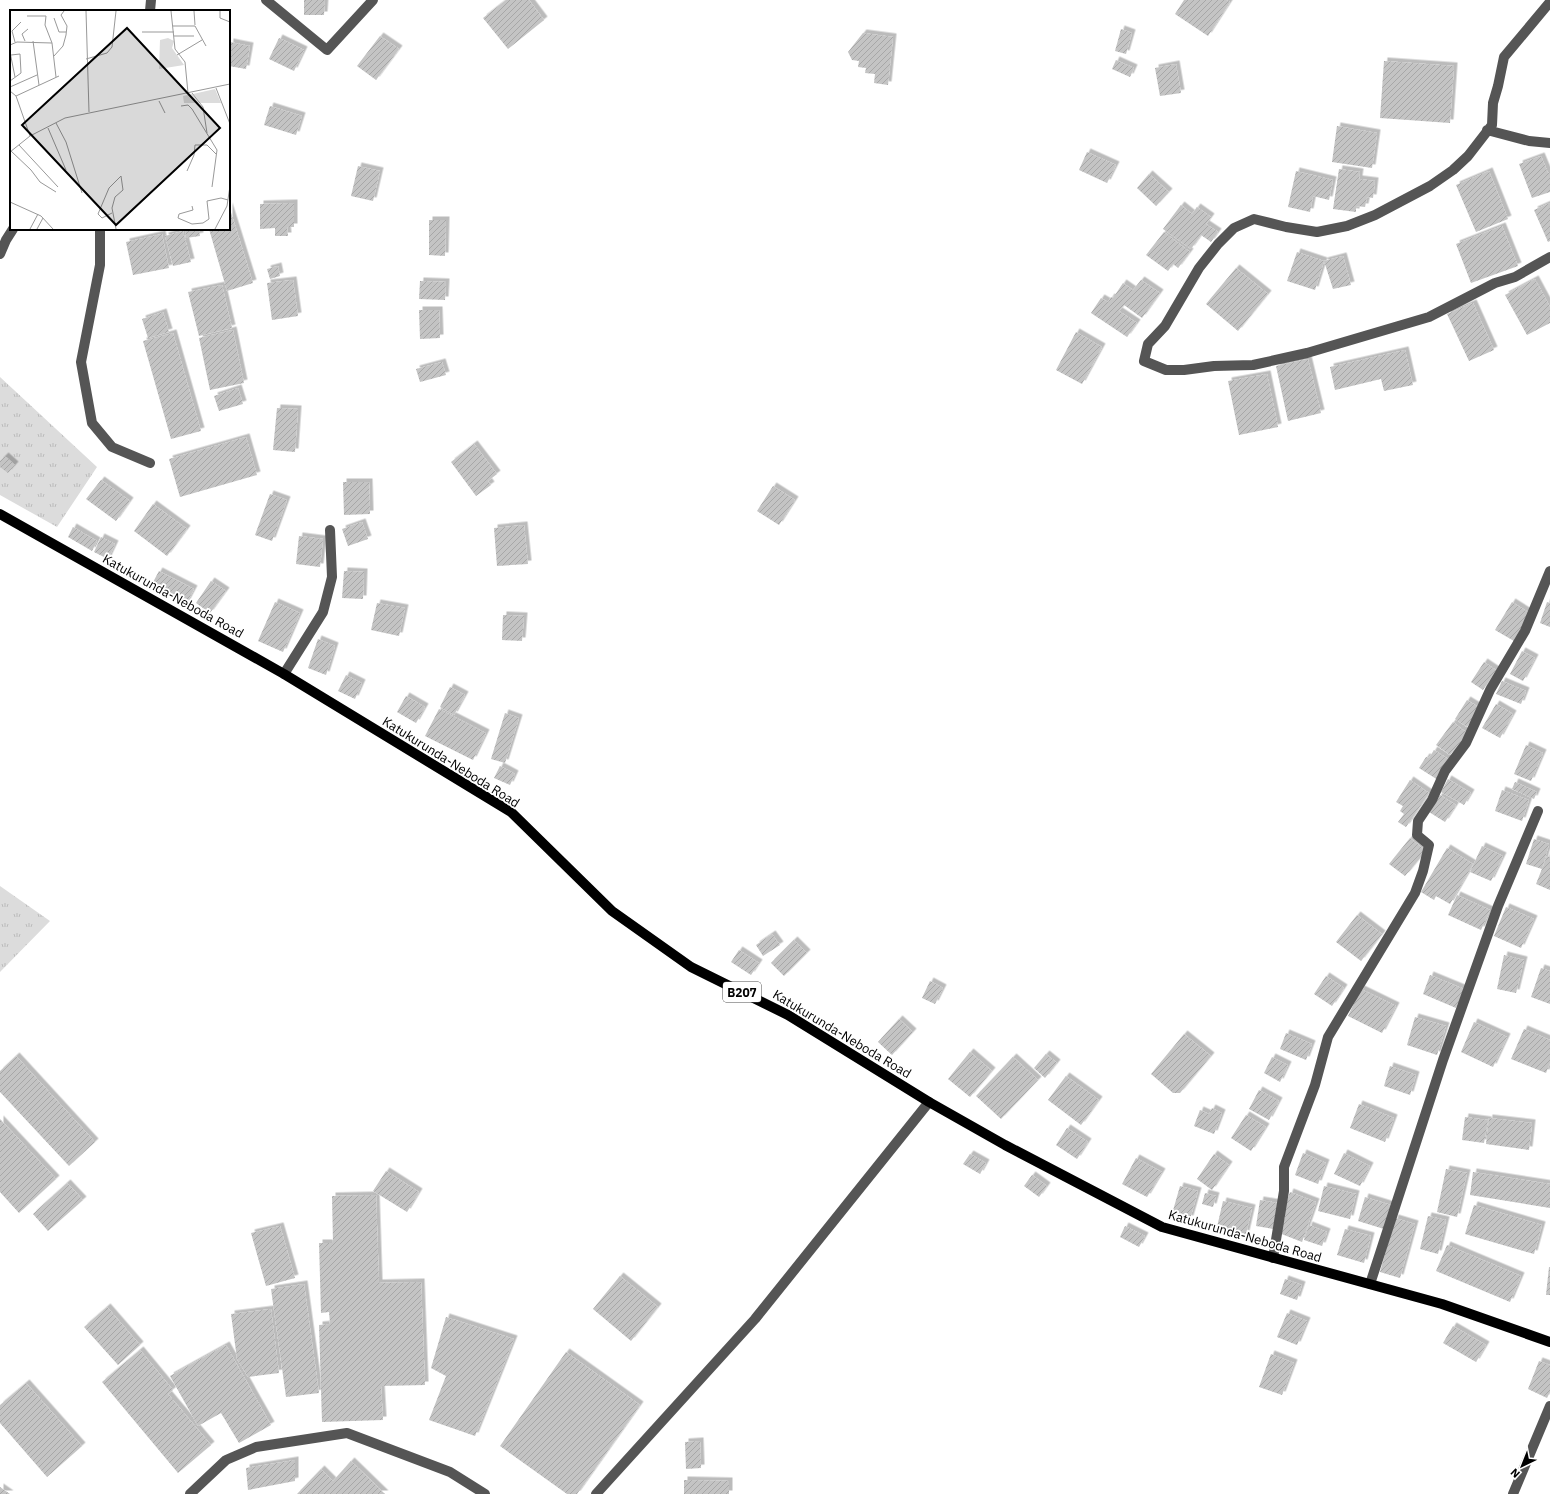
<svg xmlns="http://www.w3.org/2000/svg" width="1550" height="1494" font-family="'IBM Plex Sans',sans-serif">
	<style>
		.grass { fill: url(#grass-tufts) }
		.building { fill: url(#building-hatch); filter: url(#shadow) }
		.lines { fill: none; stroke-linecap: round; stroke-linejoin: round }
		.minor { stroke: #555; stroke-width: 10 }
		.major { stroke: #000; stroke-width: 10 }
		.labels { text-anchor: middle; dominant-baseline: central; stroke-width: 3.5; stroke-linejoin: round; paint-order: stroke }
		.shield { fill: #fff; stroke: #4c4c4c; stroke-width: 1 }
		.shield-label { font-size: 12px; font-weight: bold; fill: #000 }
		.street-label { font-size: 13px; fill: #000; stroke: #fff }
		.inset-road { fill: none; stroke: #999; stroke-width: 1 }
		.view { fill: #000; fill-opacity: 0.15; stroke: #000; stroke-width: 2 }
		.inset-edge { fill: none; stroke: #000; stroke-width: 2 }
	</style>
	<defs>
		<pattern id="grass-tufts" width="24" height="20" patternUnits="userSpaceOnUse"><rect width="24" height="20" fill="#dcdcdc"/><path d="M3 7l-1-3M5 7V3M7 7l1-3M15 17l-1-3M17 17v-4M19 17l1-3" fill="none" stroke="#bbb"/></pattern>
		<pattern id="building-hatch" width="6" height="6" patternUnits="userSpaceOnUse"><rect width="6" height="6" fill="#c4c4c4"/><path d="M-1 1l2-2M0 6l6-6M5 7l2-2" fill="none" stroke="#a7a7a7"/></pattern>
		<filter id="shadow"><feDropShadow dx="3.5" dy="-3.5" stdDeviation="0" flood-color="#0004"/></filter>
	</defs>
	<rect width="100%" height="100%" fill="#fff"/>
	<path class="grass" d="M0,377L97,467L57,527L0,495Z
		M0,886L50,921L0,972Z"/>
	<path class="building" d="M304,0H325L324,15H304Z
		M506,0H529L544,20L508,49L483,18Z
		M1184,0H1226L1230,2L1208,36L1175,14Z
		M1121,29L1132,33L1126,54L1115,51Z
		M863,33L893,37L888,85L874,83L875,74L865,73L866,68L858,67L859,61L852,60L848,52Z
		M380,36L399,49L376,80L357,66Z
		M279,38L304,50L294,71L269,59Z
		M230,42L250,46L246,69L229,66Z
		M1116,60L1134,68L1130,77L1112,69Z
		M1384,61L1454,66L1450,123L1380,118Z
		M1176,64L1181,93L1160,96L1155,68Z
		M270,106L302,116L296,135L264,125Z
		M1337,126L1377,133L1372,168L1332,162Z
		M1087,152L1116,165L1107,183L1079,170Z
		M1541,156L1548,173L1550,172V192L1532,198L1519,164Z
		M358,166L380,171L373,201L351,196Z
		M1339,169L1360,172L1359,179L1375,181L1373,198L1367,197L1365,207L1356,206V212L1333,209Z
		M1296,171L1333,180L1329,200L1313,196L1310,212L1288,207Z
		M1489,171L1508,219L1476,232L1456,185Z
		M1149,174L1169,192L1156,206L1137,188Z
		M294,203V227H287L288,236H275V228L260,229V204Z
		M1550,203V241L1548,242L1534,210Z
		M1181,205L1192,214L1197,207L1211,217L1206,224L1218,232L1211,242L1201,235L1191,249L1163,229Z
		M229,206L253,283L227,291L209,229H229Z
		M429,220H446L445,256L429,255Z
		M1502,226L1518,266L1471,283L1456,244Z
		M185,229H199L200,236L186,238Z
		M183,231L191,262L173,266L165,236Z
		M1164,232L1190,252L1178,268L1173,264L1168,271L1146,255Z
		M162,234L169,268L133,275L126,242Z
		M1297,252L1324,261L1315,290L1287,281Z
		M1343,256L1351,285L1333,289L1324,261Z
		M278,266L280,276L270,279L267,269Z
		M1236,268L1268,294L1238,331L1206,304Z
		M1535,279L1550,307V323L1527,335L1505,295Z
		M293,280L298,316L272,320L267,283Z
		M1141,280L1160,293L1142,318L1124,305L1119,311L1137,323L1127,337L1091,313L1101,298L1108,302L1111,297L1113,298L1123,283L1133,290Z
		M420,281L446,282L445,300L419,299Z
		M222,285L232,328L199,336L188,292Z
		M1473,303L1494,350L1469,361L1447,314Z
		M419,310H439L440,338L420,339Z
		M163,312L169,332L148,338L142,319Z
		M233,330L244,383L210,390L199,338Z
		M1076,332L1102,347L1082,384L1056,370Z
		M173,333L201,431L171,439L143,341Z
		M1405,350L1413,385L1384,391L1381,379L1335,390L1330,367Z
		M1308,359L1321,413L1288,421L1276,366Z
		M442,362L446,375L420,382L416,369Z
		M1267,374L1278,427L1239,435L1228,381Z
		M238,388L243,404L219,411L214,396Z
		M277,408L298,409L295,452L273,450Z
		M246,437L257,475L180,497L169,459Z
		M474,444L497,474L488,481L491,485L476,496L451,462Z
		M5,456L15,465L8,473L0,467V461Z
		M101,480L130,501L116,521L86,499Z
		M343,482H369L370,514L344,515Z
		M773,486L795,500L779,525L757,511Z
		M270,494L287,500L272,541L255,535Z
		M153,504L187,529L167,556L134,531Z
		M362,522L368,539L348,546L342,529Z
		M524,525L528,564L497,566L494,528Z
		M73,527L97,541L92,551L68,537Z
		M299,536L323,539L320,567L296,564Z
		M101,537L115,544L108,559L94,552Z
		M159,571L194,589L186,604L151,586Z
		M344,571L364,572L363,599L342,598Z
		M211,581L226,591L210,613L196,603Z
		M275,602L300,613L283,652L258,641Z
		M1512,602L1531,614L1514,641L1495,630Z
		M1547,602L1550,603V627L1540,623Z
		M377,603L405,608L399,636L371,630Z
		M503,615L524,616L522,641L502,640Z
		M318,639L335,646L326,675L308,668Z
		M1522,651L1535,658L1523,681L1510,674Z
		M1484,662L1496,670L1483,690L1471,682Z
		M346,675L362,683L355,699L338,691Z
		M1502,681L1526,691L1521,704L1496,694Z
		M450,687L465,695L454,715L440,707Z
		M406,696L425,707L416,723L397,712Z
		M1467,700L1480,708L1467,727L1455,719Z
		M1496,704L1513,714L1500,738L1482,728Z
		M439,709L486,733L473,760L425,736Z
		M505,713L519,718L505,763L491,759Z
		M1453,722L1467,733L1450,755L1436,745Z
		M1526,745L1543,753L1531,781L1514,774Z
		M1434,750L1450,760L1438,780L1419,768L1426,757L1429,758Z
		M500,766L515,774L510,785L494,778Z
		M1448,779L1471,793L1464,805L1441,792Z
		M1410,780L1429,793L1406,827L1398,822L1404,814L1400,811L1403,806L1396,802Z
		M1515,782L1537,792L1534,799L1512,789Z
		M1502,790L1529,800L1522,821L1495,811Z
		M1440,795L1456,805L1445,822L1429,812Z
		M1410,838L1426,851L1405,876L1389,864Z
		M1534,839L1549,844L1542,869L1526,864Z
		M1482,846L1503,856L1491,881L1470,872Z
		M1447,848L1473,864L1450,904L1436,896L1434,900L1421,892Z
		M1547,856L1550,857V890L1536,884Z
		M1457,895L1490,910L1481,930L1448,915Z
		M1506,907L1534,919L1521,948L1494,936Z
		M1357,915L1382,934L1361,961L1336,942Z
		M772,934L780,945L763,956L756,945Z
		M794,940L807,953L784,976L771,963Z
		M739,950L759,963L751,975L731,962Z
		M1504,955L1524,960L1516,993L1497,989Z
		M1541,968L1550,971V1004L1531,997Z
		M1430,975L1464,989L1456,1008L1423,994Z
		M1326,976L1344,988L1332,1006L1314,994Z
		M930,981L943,988L935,1004L922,998Z
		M1361,989L1396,1006L1382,1033L1348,1016Z
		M1415,1017L1446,1026L1437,1055L1407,1045Z
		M899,1019L913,1032L892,1055L878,1042Z
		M1474,1022L1507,1037L1493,1067L1461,1052Z
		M1524,1029L1550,1040V1063L1546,1073L1511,1059Z
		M1286,1033L1312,1044L1306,1060L1280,1049Z
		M1184,1034L1211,1056L1180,1093H1173L1151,1074Z
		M970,1052L992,1071L970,1097L948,1079Z
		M1046,1054L1057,1063L1045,1078L1034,1068Z
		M16,1056L95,1142L69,1166L0,1092V1071Z
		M1013,1057L1038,1080L1001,1119L976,1096Z
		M1272,1057L1288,1065L1280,1082L1264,1073Z
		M1390,1066L1416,1075L1410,1095L1384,1086Z
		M1066,1076L1099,1100L1081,1125L1048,1100Z
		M1259,1090L1279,1101L1269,1120L1249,1109Z
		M1359,1104L1394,1118L1385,1142L1350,1128Z
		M1212,1108L1222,1113L1214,1134L1194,1126L1200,1110L1209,1114Z
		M1246,1115L1266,1127L1251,1151L1231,1138Z
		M1465,1117L1488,1120L1484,1143L1462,1140Z
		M1489,1118L1532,1123L1529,1150L1486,1144Z
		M0,1119L56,1179L19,1213L0,1192Z
		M1067,1128L1088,1142L1077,1159L1056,1145Z
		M1303,1153L1326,1163L1318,1184L1295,1175Z
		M1344,1153L1370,1166L1360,1186L1334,1174Z
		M970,1154L986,1163L980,1174L963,1164Z
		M1214,1154L1229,1165L1212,1190L1197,1179Z
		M1136,1158L1162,1172L1147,1197L1122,1184Z
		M1446,1169L1467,1173L1457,1217L1437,1212Z
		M386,1171L419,1192L407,1212L373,1191Z
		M1473,1172L1550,1184V1208L1470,1195Z
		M1032,1175L1047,1186L1039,1197L1024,1186Z
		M67,1183L83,1200L48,1231L33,1214Z
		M1180,1186L1198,1191L1190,1219L1172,1214Z
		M1324,1186L1356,1194L1350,1219L1318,1211Z
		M1290,1192L1316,1202L1302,1242L1279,1233L1285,1217L1282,1214Z
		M1205,1193L1216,1196L1213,1207L1202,1204Z
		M376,1195L379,1283L421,1282L425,1385L381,1386L383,1420L322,1422L319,1325L330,1324L329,1312L321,1313L319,1243H333L332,1196Z
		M1365,1197L1391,1205L1384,1229L1358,1221Z
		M1260,1200L1278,1203L1273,1229L1256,1226Z
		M1223,1201L1252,1208L1246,1234L1217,1227Z
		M1474,1205L1542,1225L1534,1254L1465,1234Z
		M1428,1216L1446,1220L1438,1254L1420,1249Z
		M1395,1218L1415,1224L1400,1278L1380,1272Z
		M1309,1225L1327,1232L1322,1246L1304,1240Z
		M280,1226L295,1278L266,1286L251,1233Z
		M1125,1226L1145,1236L1139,1247L1120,1237Z
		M1345,1229L1371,1236L1364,1263L1337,1255Z
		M1447,1245L1521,1276L1510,1302L1436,1271Z
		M1549,1267H1550V1295H1546Z
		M620,1276L658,1307L631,1341L593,1309Z
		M1285,1279L1302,1285L1297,1300L1280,1294Z
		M304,1284L319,1393L286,1397L271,1289Z
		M107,1307L140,1345L118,1365L84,1327Z
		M271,1309L279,1373L248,1377L237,1359L231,1314Z
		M1287,1313L1307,1321L1297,1345L1277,1337Z
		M446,1317L514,1339L475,1436L429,1420L446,1376L431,1368Z
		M1453,1326L1486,1345L1476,1362L1443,1343Z
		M226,1345L271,1425L239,1443L221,1413L198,1426L170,1376Z
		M140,1350L173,1390L168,1394L211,1445L178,1473L102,1382Z
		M566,1352L640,1405L577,1494H567L500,1446Z
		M1271,1354L1294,1363L1282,1395L1259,1387Z
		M1539,1361L1550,1365V1392L1547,1398L1528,1389Z
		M26,1383L82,1446L47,1477L0,1423V1405Z
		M700,1441L701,1468L686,1469L685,1442Z
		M295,1460V1481L248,1490L246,1468Z
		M351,1461L385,1494H297L321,1469L333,1481Z
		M684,1480L729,1481V1494H684Z
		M0,1487L10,1494H0Z"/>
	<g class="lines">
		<path class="minor" d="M266,0L327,50L373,0
			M1550,2L1504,57L1498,86L1493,103L1492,125L1468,156L1453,170L1430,186L1375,215L1347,226L1317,232L1286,227L1254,219L1234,228L1218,244L1199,268L1165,326L1148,344L1144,361L1166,370H1184L1214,366L1253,365L1307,353L1429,317L1495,283L1515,277L1550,257
			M150,11L151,0
			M1487,130L1529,141L1550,143
			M100,229V265L81,362L92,423L112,447L150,463
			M0,254L6,240L13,229
			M284,674L323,612L332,577L330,530
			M1273,1258L1284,1191V1167L1315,1085L1328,1037L1415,893L1423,871L1429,845L1417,835L1418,821L1432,800L1445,771L1466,743L1490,690L1525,631L1550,571
			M1370,1284L1443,1060L1498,906L1538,811
			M190,1494L226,1460L256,1447L347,1433L450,1472L485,1494
			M596,1494L755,1319L929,1102
			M1513,1494L1550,1406"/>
		<path class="major" d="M0,514L284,674L511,812L612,911L691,967L788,1015L929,1102L1005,1145L1162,1227L1442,1304L1550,1342"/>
	</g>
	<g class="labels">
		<rect class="shield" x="723" y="982" width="38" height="20" rx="3"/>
		<g class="shield-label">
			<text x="742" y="992">B207</text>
		</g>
		<g class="street-label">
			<text transform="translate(173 596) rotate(29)">Katukurunda-Neboda Road</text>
			<text transform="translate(451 762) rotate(32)">Katukurunda-Neboda Road</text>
			<text transform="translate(842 1034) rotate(31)">Katukurunda-Neboda Road</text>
			<text transform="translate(1245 1236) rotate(16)">Katukurunda-Neboda Road</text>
		</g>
	</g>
	<g transform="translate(10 10)">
		<rect width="220" height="220" fill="#fff"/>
		<path d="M158,28L164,31L162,38L174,55L149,59L150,30ZM205,79L211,93H174L173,86L182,84L189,91L183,84Z" fill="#dcdcdc"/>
		<path class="inset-road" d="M76,1L79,102M161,1L165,39L175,52L178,83M184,1L185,15M210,1V8L220,12M17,6H36L35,15L42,33L46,67M44,8L49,22H56M163,16H185L196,36M132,22H164M164,26H184M15,31L12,24L18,19M23,31L29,75M5,32L2,21L11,12M0,35L7,32L42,33M0,42L5,67M167,45L192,30M44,46L53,36L56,25L57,16L51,5L54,1M76,49L97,43L102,37L106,1M0,71L11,63L10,44L1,45M0,77L27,65M206,78L220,114M0,81L6,86L20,126M182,83L193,97L197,123M6,86L49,66M149,91L155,103M171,96L178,95L182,99L207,140L202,177M46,113L56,132L72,183M38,118L56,160M9,135L48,177M1,141L21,160L30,172L46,182M0,142L20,126L55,108L220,74M177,161L184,145L185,135H197L206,144M0,192L31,206L43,219M182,196L183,200L169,204L168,208L182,214L193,213L199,209L197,191L211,188L218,190M102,203L92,208L88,204L99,178L111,166L113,180L105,187L102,198L106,219M20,219L28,204M27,219L33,208M205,219L217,196L220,176"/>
		<path class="view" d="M117,18L210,118L106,215L12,115Z"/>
		<rect width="220" height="220" class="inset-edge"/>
	</g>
	<g transform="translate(1522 1466) rotate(223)" stroke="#ffffff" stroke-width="3" paint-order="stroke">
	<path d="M0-3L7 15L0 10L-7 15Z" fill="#000000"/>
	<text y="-6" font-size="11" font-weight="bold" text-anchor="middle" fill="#000000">N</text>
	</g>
</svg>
